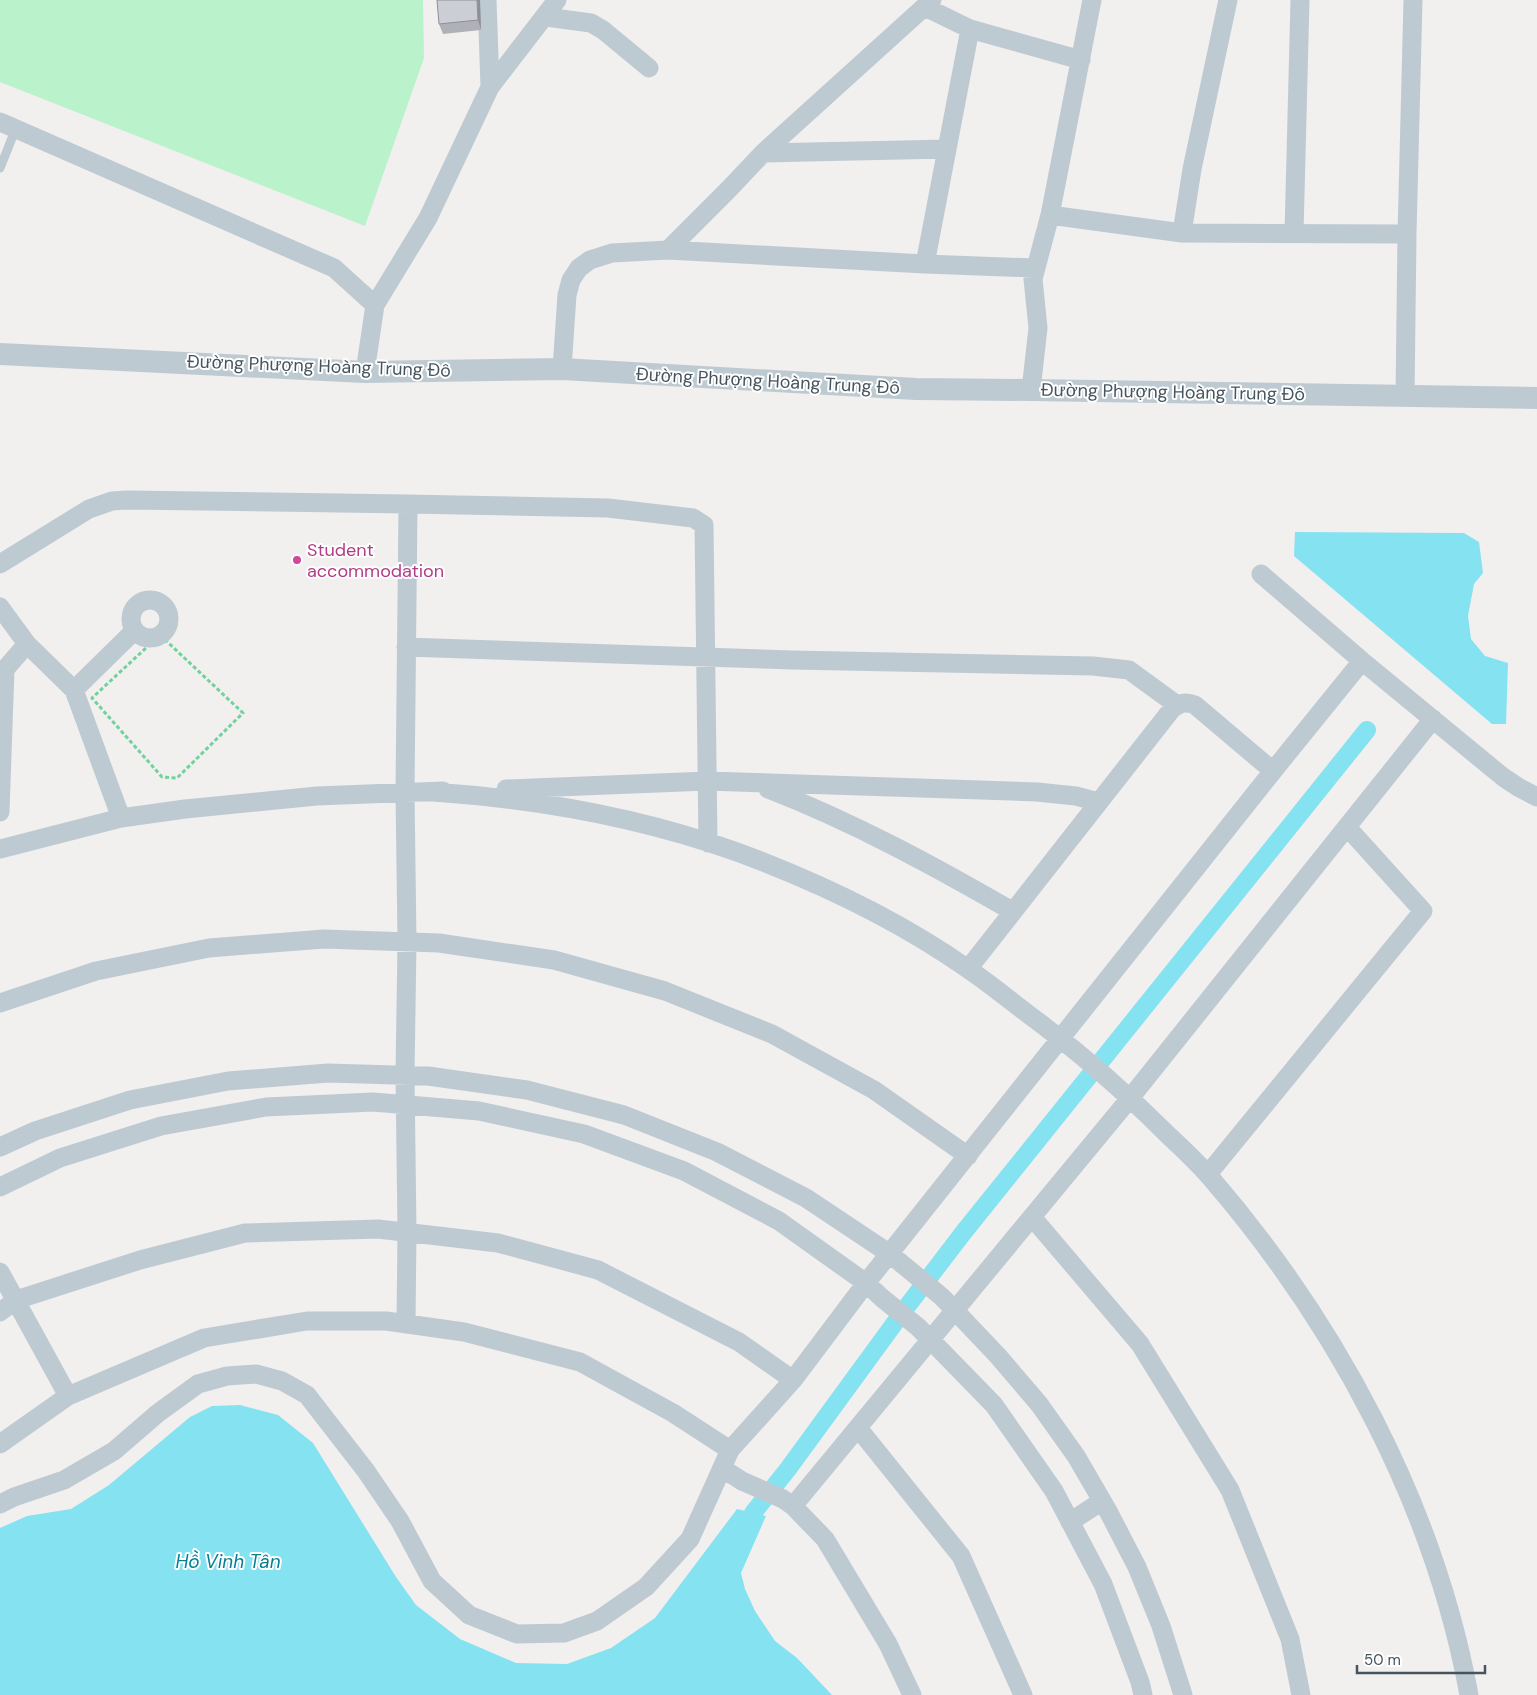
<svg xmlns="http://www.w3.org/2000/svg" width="1537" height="1695" font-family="'DM Sans',sans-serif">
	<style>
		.green { fill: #baf2cc }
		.water { fill: #85e2f1 }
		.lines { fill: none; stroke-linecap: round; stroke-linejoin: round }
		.canal { stroke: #85e2f1; stroke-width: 18 }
		.path { stroke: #70d29c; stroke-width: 3; stroke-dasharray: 4 2.5; stroke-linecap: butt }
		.service { stroke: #becad2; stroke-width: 9 }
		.minor { stroke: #becad2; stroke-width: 19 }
		.tertiary { stroke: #becad2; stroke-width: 22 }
		.wall { fill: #afb1b6 }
		.shaded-wall { fill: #8e9094 }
		.building { fill: #cbced4; stroke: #8e9094 }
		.hotel-dot { fill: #d1479c; stroke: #fff; stroke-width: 2 }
		.labels { text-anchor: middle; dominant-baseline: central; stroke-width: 4; stroke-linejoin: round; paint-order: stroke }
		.street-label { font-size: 18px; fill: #46545d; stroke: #fff }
		.hotel-label { font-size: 18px; fill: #b23c85; stroke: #fff; text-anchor: start }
		.water-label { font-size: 19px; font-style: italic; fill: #077e92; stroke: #fff }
	</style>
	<rect width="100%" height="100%" fill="#f2efef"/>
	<path class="green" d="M0,0H423L424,58L365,226L0,82Z"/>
	<path class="water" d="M1295,532L1464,533L1479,542L1483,573L1474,584L1468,616L1471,639L1485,656L1508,663L1506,724H1492L1294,556Z
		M240,1405L278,1415L313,1443L396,1577L416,1605L460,1639L516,1663L567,1664L611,1648L655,1618L737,1509L766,1516L741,1573L745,1589L755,1611L775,1641L797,1658L832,1695H0V1528L27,1516L71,1509L109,1485L190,1417L212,1406Z"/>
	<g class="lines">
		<path class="canal" d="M753,1513L788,1469L902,1313L963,1233L1367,730"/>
		<path class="path" d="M160,635L243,713L177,778L162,777L92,698Z"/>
		<path class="service" d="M0,168L16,128"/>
		<path class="minor" d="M925,7L970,29L1081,60
			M546,17L591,23L603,30L649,68
			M490,87L557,0
			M0,122L334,268L375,305
			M763,153L947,149
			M1050,215L1182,233L1407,234
			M1182,233L1192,169L1228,0
			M1294,233L1300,0
			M668,250L729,189L763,153L932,0
			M925,264L970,29
			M562,369L567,295L571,280L579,268L590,260L612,253L668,250L925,264L1035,268
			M365,372L375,305L428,218L490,87L487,0
			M1031,390L1038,328L1033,279L1050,215L1092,0
			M1405,397L1407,234L1413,0
			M0,564L89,509L112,501L126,500L408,504L608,508L693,518L704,525L708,843
			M1261,574L1362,661
			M131 619a19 19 0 1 1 38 0a19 19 0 1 1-38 0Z
			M0,607L27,644L74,690L121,818
			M406,647L792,660L1093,666L1129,670L1177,705
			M0,675L27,644
			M74,690L134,631
			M506,789L708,781L1037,792L1076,796L1098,802
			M768,789C853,822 934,866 1012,911
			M433,792C536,799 639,817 737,852C818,882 898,920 968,969C989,983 1008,999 1028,1014C1078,1051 1124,1091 1168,1135C1182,1148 1197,1162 1210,1177C1336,1323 1434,1504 1469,1695
			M0,812L5,669
			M0,849L121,818L185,809L317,796L443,791
			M968,969L1172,709C1180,703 1185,701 1195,705L1273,771
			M0,1003L96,971L209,948L324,939L439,943L554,960L665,991L772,1034L874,1090L968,1156
			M0,1147L35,1131L130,1100L228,1081L328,1073L428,1076L527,1090L624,1115L717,1152L806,1198L890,1254L942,1297L998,1356L1039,1404L1076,1456L1108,1511L1137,1567L1161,1626L1183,1695
			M1208,1174L1423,911L1347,827
			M0,1187L60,1158L161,1126L266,1107L373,1102L479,1111L584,1134L684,1171L779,1221L866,1283L882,1298L918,1327L994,1405L1054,1491L1103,1584L1140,1682L1143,1695
			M1032,1217L1140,1344L1230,1490L1290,1639L1301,1695
			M0,1272L68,1396
			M0,1312L16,1300L140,1260L245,1233L378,1229L498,1243L598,1270L739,1342L793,1380
			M406,1324L407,1232L405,1075L407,942L405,792L408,504
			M858,1428L961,1556L1023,1695
			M0,1444L68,1396L204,1338L307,1321H386L464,1332L580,1362L673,1413L730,1450L793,1380L866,1283L1273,771L1362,661L1503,777L1518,787L1537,797
			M722,1468L742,1481L783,1499L793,1506L825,1539L888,1644L912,1695
			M0,1504L14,1497L64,1480L114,1451L158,1413L198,1384L227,1376L256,1374L282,1381L307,1395L366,1471L400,1521L432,1581L469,1615L517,1634L564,1633L597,1621L646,1587L690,1539L730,1450
			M793,1506L1131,1097L1433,719
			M1070,1522L1102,1501"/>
		<path class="tertiary" d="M0,354L365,372L562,369L916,389L1031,390L1537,398"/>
	</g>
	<path class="wall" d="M480,0L481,30L443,34L439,24Z"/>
	<path class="shaded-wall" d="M477,0H480L481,30L478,20Z"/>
	<path class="building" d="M437,0H477L478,20L439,24Z"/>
	<circle class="hotel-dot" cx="297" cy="560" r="5"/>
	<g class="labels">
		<g class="street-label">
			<text transform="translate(319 366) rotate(2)">Đường Phượng Hoàng Trung Đô</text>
			<text transform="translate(768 381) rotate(3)">Đường Phượng Hoàng Trung Đô</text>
			<text transform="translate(1173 392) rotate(1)">Đường Phượng Hoàng Trung Đô</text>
		</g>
		<g class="hotel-label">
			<text x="307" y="550">Student<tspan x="307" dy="21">accommodation</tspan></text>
		</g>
		<g class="water-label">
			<text x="228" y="1561">Hồ Vinh Tân</text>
		</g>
	</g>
	<path d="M1357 1665v8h128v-8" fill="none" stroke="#46545d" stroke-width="2.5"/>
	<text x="1364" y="1665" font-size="15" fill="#46545d" stroke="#ffffff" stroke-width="4" paint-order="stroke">50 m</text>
</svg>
